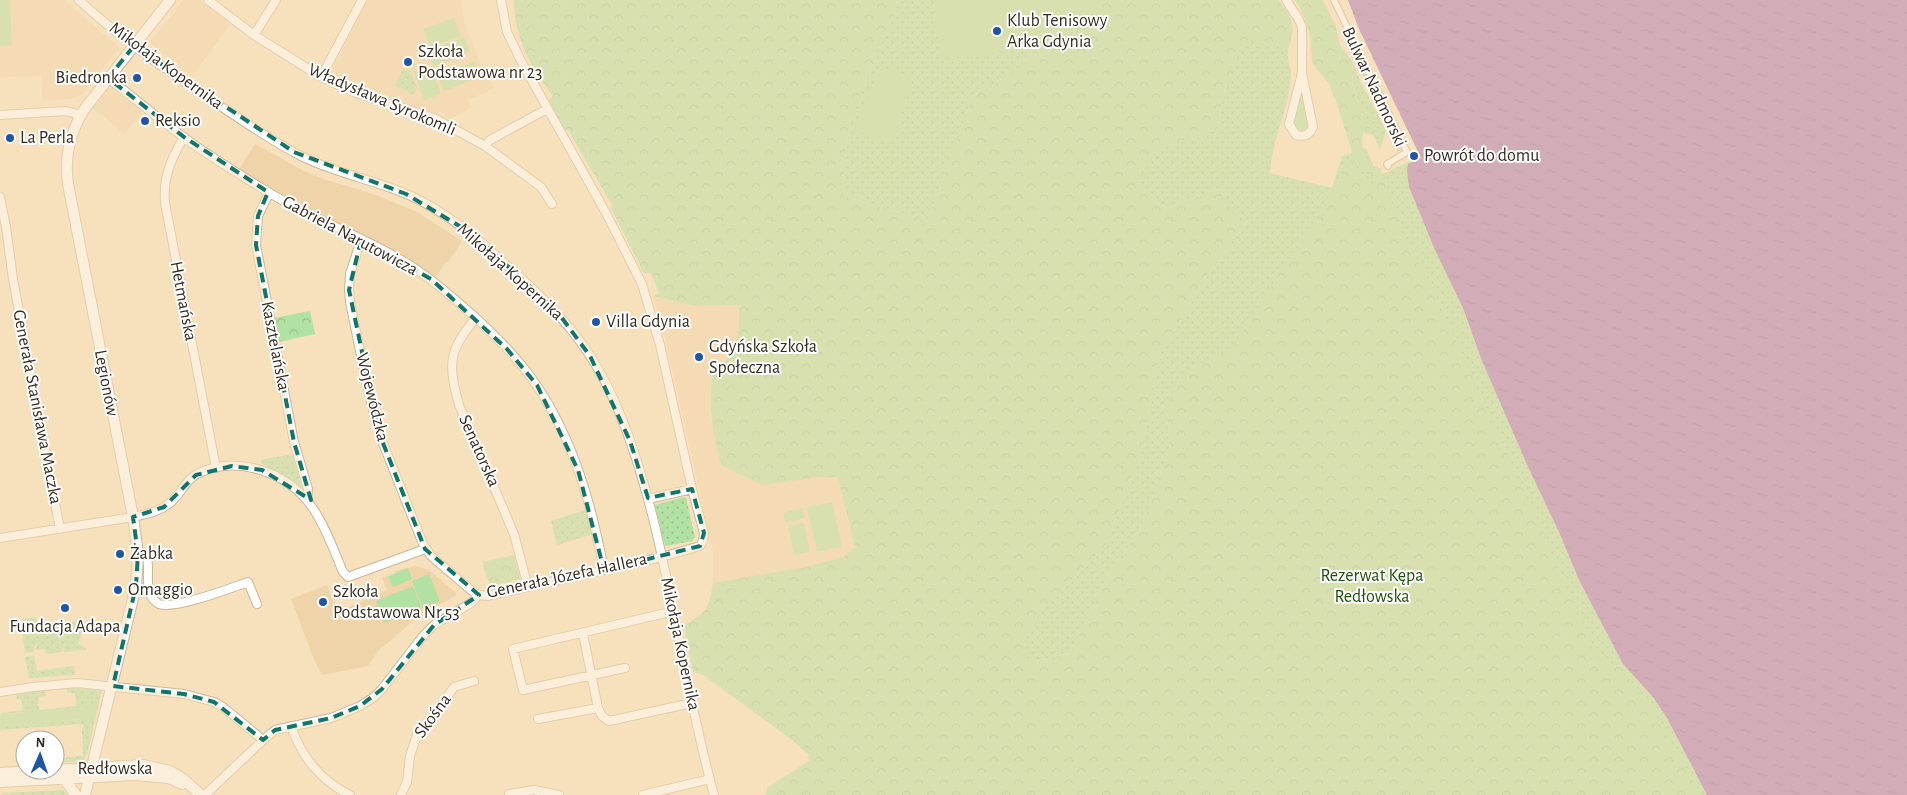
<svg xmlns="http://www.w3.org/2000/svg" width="1907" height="795" font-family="'Alegreya Sans',sans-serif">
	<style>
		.built { fill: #efd4a9 }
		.grass { fill: url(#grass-dots) }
		.forest { fill: url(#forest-crowns) }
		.garden { fill: #b1e1a3 }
		.water { fill: url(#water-ripples) }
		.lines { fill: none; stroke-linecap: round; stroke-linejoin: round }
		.pedestrian-casing { stroke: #ccb693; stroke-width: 8 }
		.minor-casing { stroke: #ccb693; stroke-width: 10 }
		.tertiary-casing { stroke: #ccb693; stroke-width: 12 }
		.pedestrian { stroke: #fff; stroke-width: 5.5 }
		.minor { stroke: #fff; stroke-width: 8 }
		.tertiary { stroke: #fff; stroke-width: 10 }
		.marked { fill: none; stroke: #0f766e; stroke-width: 4; stroke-dasharray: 10 6; stroke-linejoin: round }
		.poi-dot { fill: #1e55a7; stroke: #fff; stroke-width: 2 }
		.labels { text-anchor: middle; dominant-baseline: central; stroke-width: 4; stroke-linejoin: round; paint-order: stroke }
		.poi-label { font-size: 18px; fill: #362d20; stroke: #fff; text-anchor: start }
		.street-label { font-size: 18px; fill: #362d20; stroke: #fff }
		.park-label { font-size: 18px; fill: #1e5209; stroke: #fff }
	</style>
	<defs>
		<pattern id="grass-dots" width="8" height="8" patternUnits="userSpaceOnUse" patternTransform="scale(1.25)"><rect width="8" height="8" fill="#b1e1a3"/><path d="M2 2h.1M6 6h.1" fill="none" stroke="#99c18c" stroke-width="1.8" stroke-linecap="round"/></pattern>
		<pattern id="forest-crowns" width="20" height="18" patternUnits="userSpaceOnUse" patternTransform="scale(1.25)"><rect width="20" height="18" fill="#b1e1a3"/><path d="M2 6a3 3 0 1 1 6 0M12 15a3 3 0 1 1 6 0" fill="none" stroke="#99c18c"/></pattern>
		<pattern id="water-ripples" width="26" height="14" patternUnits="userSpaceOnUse" patternTransform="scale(1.25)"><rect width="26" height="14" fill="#a470b3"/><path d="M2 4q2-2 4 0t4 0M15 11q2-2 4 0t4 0" fill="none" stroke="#865c91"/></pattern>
	</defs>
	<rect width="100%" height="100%" fill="#f7e0bc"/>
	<path class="built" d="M0,0H64L118,46L119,49L81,95L71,99L43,100L41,76L0,77Z
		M183,0H199L230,24L192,77L150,43Z
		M367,0H461L465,26L488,81H490L494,88L468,100L471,108L450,119L445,117V114L438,111L436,113L397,101L332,77L330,73Z
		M113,86L143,110L125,134L93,108L109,88Z
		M255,144L304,171L324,179L376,195L415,211L462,241L449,261L445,263L436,277L403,255L294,202L239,169Z
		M653,296L695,306L740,305L736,348L723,365L713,371L710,390L711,422L819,477H838L855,547L843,557L805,567L713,583V551L663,329Z
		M415,566L429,570L457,594L454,597L421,614L378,651L368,666L322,675L315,662L291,599L327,585L335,606L340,604L342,610L387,590L382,578L395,573V571Z"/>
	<path class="grass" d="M899,0H1081L1014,72L973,95L928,221L844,196L843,171L851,117Z
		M1247,39L1283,47L1288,50C1286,59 1292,68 1291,77C1288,110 1272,140 1270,173L1332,188L1342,156L1366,148L1378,176L1418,157L1438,225L1663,702L1710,795H990L1067,665L1112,593L1192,427L1166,409L1170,445L1139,534L1116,560L1070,653L1024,664V640L1039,613L1105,546L1140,456L1160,354L1198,289L1244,225L1239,211L1233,214L1221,188L1168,207C1156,205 1150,199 1144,189C1123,151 1181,143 1205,135L1206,132L1218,129C1221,96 1229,68 1247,39Z
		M1350,43L1402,149L1394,154L1397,151V146L1347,44Z
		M1353,63L1359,78L1386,131L1380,149C1367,122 1348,93 1353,63Z
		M404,68L411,72L417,88L413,95L395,85Z
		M292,454L302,487L299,488L282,474L262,464L261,460Z
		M684,497L686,498L695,537L692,541L667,546L665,545L655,505Z
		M587,509L593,534L557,545L551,521Z
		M36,617L38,624C56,624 65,626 82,619L84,626L78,644L86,648V650L64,652L63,647L62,652L46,654L45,649L35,650L37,644H35L33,652L25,653L21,622L23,619Z
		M34,655L37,671L74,666L75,675L29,678L25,657Z
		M66,688L102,689L87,754L83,761L55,763V758L83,756L82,728L84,727L82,724L0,730V726L85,719L95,707L25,714L24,712L2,715V713L23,710L21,699H17L16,694L46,690V696L38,697L39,710L76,706L75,693H67Z
		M63,790L69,795H4L1,793Z"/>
	<path class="forest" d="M514,0H899L851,117L843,171L844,196L928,221L973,95L1014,72L1043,41L1070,22L1095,0H1278C1295,19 1295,27 1288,50L1283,47L1247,40C1229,68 1221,96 1218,129L1206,132V135C1181,143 1123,151 1144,189C1150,199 1156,205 1168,207L1221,188L1233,213L1240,211L1244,225L1198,289L1160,354L1140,456L1105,546L1039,613L1024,640L1025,664L1070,653L1116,560L1139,534L1170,445L1166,409L1181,374L1232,348L1290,256L1311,233L1332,188H1336L1350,162L1397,214L1402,233L1423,269L1450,327L1599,660L1621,668L1647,702L1681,758L1700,795H766L767,788L809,761L808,754L792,740L702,674L693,672L684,626C707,610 708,612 713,583L805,567L843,557L855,547L838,477H819L762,485L721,465C713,432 707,405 713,371C741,356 737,333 740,305L695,306L653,296L659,293L651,273H644L612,210V205L568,130H565L547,102L553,96C531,68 514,37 514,0Z
		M1295,0H1323L1336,26L1339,43L1353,63L1352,82L1356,98L1373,135L1364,133C1359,143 1366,156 1371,165L1380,168L1393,205L1390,204L1353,155L1336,101L1329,84L1312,63L1310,34L1301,9Z
		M310,311L315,334L278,342L274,318Z
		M514,555L520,579L490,586L482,562Z"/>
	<path class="garden" d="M0,0H10L12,45L0,46Z
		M934,0H1097L1070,22L1043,41L1035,49L940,58Z
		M454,18L461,36L430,47L423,29Z
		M464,37L470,52L434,67L428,51Z
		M474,61L480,77L444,91L438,76Z
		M431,66L441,94L424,100L414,72Z
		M879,67L913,79L889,143L855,130Z
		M1302,87L1309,127L1303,133L1297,132L1293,123Z
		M832,502L842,547L817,552L807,507Z
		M803,508L805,518L785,523L783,513Z
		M804,523L810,552L794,555L788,526Z
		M408,568L412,579L393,587L388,576Z
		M429,574L440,601L423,608L412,581Z
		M413,586L422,609L384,623L376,601Z
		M95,707L92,724L85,722L84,719L0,726V714L3,715L24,712L25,713Z"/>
	<path class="water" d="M1348,0H1907V795H1707L1667,718L1653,697L1623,664L1579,580L1559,532L1529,469L1482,361L1463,308L1435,250L1409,187L1407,171L1408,164L1421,158L1359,29Z"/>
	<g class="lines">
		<defs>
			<path id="pedestrian" d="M1334,0L1407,152L1387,164L1388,166"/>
			<path id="minor" d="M79,0C122,40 170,72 219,105C246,123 273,142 303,157C342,176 387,182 425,203C458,221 485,245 512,270C541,296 568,322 589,354C621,403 640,466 654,522C676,613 689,705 714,795
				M208,0L254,35L321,77L356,93L434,118L485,146L541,187L552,204
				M1286,0L1298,18L1302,27V73L1313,127C1310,135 1304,137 1296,135L1289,124L1302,73
				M254,35L276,0
				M321,77L362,0
				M108,78C134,98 159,119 186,139C212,158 240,175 268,192C309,217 354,233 396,257C422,271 444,290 466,309C492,332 518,357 537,386C574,441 592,506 604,570
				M0,115L66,111L81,115
				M184,137C171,159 163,177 165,203L216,468
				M485,146L490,140L547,109
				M269,193L258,216L256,245L294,442L308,489L307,499
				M0,197L6,227L13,279L60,529
				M361,240L350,274L349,290L350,302L367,385L379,433L423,544L431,556L472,591L479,595L487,596L662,557L700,546L703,541L704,533L692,489L660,345L642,284L606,213L521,61L507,32L501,0
				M476,318C448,350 448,365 459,405L514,534L528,587
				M648,499L692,489
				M0,538L133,517C148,514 163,511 174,499C182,491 186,480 197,474C236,454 288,472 312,507C326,527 334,551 343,572L348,577L425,549
				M138,554L147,558C150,569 145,585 151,596C152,599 156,602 159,604C174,610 231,588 248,582L257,604
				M583,634L598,708L602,716L609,721L692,703
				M625,668L523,690L513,649L674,611
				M0,692L33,687L77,683L184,694L214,702L223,707L263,740
				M538,719L598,708
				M291,726C301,756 321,781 350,795
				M509,794L534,790L559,795
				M205,795L263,740L275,730L331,718L360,706L374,697L382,689L423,636L434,625L471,603L479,595
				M401,795L407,782L410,756L417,735L439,709L454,687L474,681
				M643,795L710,779"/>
			<path id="tertiary" d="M0,773L143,765L170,771L182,778L201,795
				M64,779L76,795
				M0,782L135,775L168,778L182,784
				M85,795L136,586L138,554L133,517L68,184C64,156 70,131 86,107L170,0"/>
		</defs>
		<use href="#pedestrian" class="pedestrian-casing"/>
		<use href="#minor" class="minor-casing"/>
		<use href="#tertiary" class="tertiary-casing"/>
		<use href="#pedestrian" class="pedestrian"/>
		<use href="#minor" class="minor"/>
		<use href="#tertiary" class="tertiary"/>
	</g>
	<path d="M0 0H1907V795H0ZM134,46L294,152L406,194L471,233L556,310L590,356L630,441L648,498L692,489L704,533L700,546L604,570L578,470L537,385L507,349L431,279L361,240L349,290L379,433L425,549L479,595L434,625L382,689L360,706L331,718L275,730L263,740L214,702L184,694L113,686L136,586L138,554L133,517L164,507L196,475L232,466L262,470L311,500L294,442L256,245L258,216L268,192L184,137L108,78Z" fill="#f7e0bc" fill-opacity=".55" fill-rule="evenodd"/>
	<path class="marked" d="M134,46L294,152L406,194L471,233L556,310L590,356L630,441L648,498L692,489L704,533L700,546L604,570L578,470L537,385L507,349L431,279L361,240L349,290L379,433L425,549L479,595L434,625L382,689L360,706L331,718L275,730L263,740L214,702L184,694L113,686L136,586L138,554L133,517L164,507L196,475L232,466L262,470L311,500L294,442L256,245L258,216L268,192L184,137L108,78Z"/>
	<g class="poi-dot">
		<circle cx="997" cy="31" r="5"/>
		<circle cx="408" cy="62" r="5"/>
		<circle cx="137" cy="78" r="5"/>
		<circle cx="145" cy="121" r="5"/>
		<circle cx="10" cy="138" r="5"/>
		<circle cx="1414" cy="156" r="5"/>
		<circle cx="596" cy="322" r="5"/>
		<circle cx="699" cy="357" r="5"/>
		<circle cx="120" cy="554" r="5"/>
		<circle cx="118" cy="590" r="5"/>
		<circle cx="323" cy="602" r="5"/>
		<circle cx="65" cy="608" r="5"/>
	</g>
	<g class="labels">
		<g class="poi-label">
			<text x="1007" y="21">Klub Tenisowy<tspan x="1007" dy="21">Arka Gdynia</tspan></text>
			<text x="418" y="52">Szkoła<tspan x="418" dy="21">Podstawowa nr 23</tspan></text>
			<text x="127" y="78" text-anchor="end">Biedronka</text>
			<text x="155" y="121">Reksio</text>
			<text x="20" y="138">La Perla</text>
			<text x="1424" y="156">Powrót do domu</text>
			<text x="606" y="322">Villa Gdynia</text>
			<text x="709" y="347">Gdyńska Szkoła<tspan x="709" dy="21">Społeczna</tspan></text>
			<text x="130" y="554">Żabka</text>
			<text x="128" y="590">Omaggio</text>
			<text x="333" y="592">Szkoła<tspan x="333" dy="21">Podstawowa Nr 53</tspan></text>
			<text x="65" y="627" text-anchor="middle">Fundacja Adapa</text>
		</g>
		<g class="street-label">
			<text transform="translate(166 66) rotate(36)">Mikołaja Kopernika</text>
			<text transform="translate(1374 87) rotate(65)">Bulwar Nadmorski</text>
			<text transform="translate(382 100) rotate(23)">Władysława Syrokomli</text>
			<text transform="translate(350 236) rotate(28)">Gabriela Narutowicza</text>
			<text transform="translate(510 272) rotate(42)">Mikołaja Kopernika</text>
			<text transform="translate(183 301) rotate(79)">Hetmańska</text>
			<text transform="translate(275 346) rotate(79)">Kasztelańska</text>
			<text transform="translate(106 383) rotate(79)">Legionów</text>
			<text transform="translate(372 397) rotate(76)">Wojewódzka</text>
			<text transform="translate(37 407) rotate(79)">Generała Stanisława Maczka</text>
			<text transform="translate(479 451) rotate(66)">Senatorska</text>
			<text transform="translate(567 576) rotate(-12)">Generała Józefa Hallera</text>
			<text transform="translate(680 644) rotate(78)">Mikołaja Kopernika</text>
			<text transform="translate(433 716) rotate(-54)">Skośna</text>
			<text x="115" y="769">Redłowska</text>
		</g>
		<g class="park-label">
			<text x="1372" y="576">Rezerwat Kępa<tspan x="1372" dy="21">Redłowska</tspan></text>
		</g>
	</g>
	<g transform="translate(40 755) rotate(2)"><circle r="24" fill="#ffffff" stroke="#afaba6"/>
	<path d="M0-4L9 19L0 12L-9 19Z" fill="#1e55a7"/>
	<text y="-8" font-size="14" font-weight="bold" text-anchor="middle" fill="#362d20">N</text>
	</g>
</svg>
